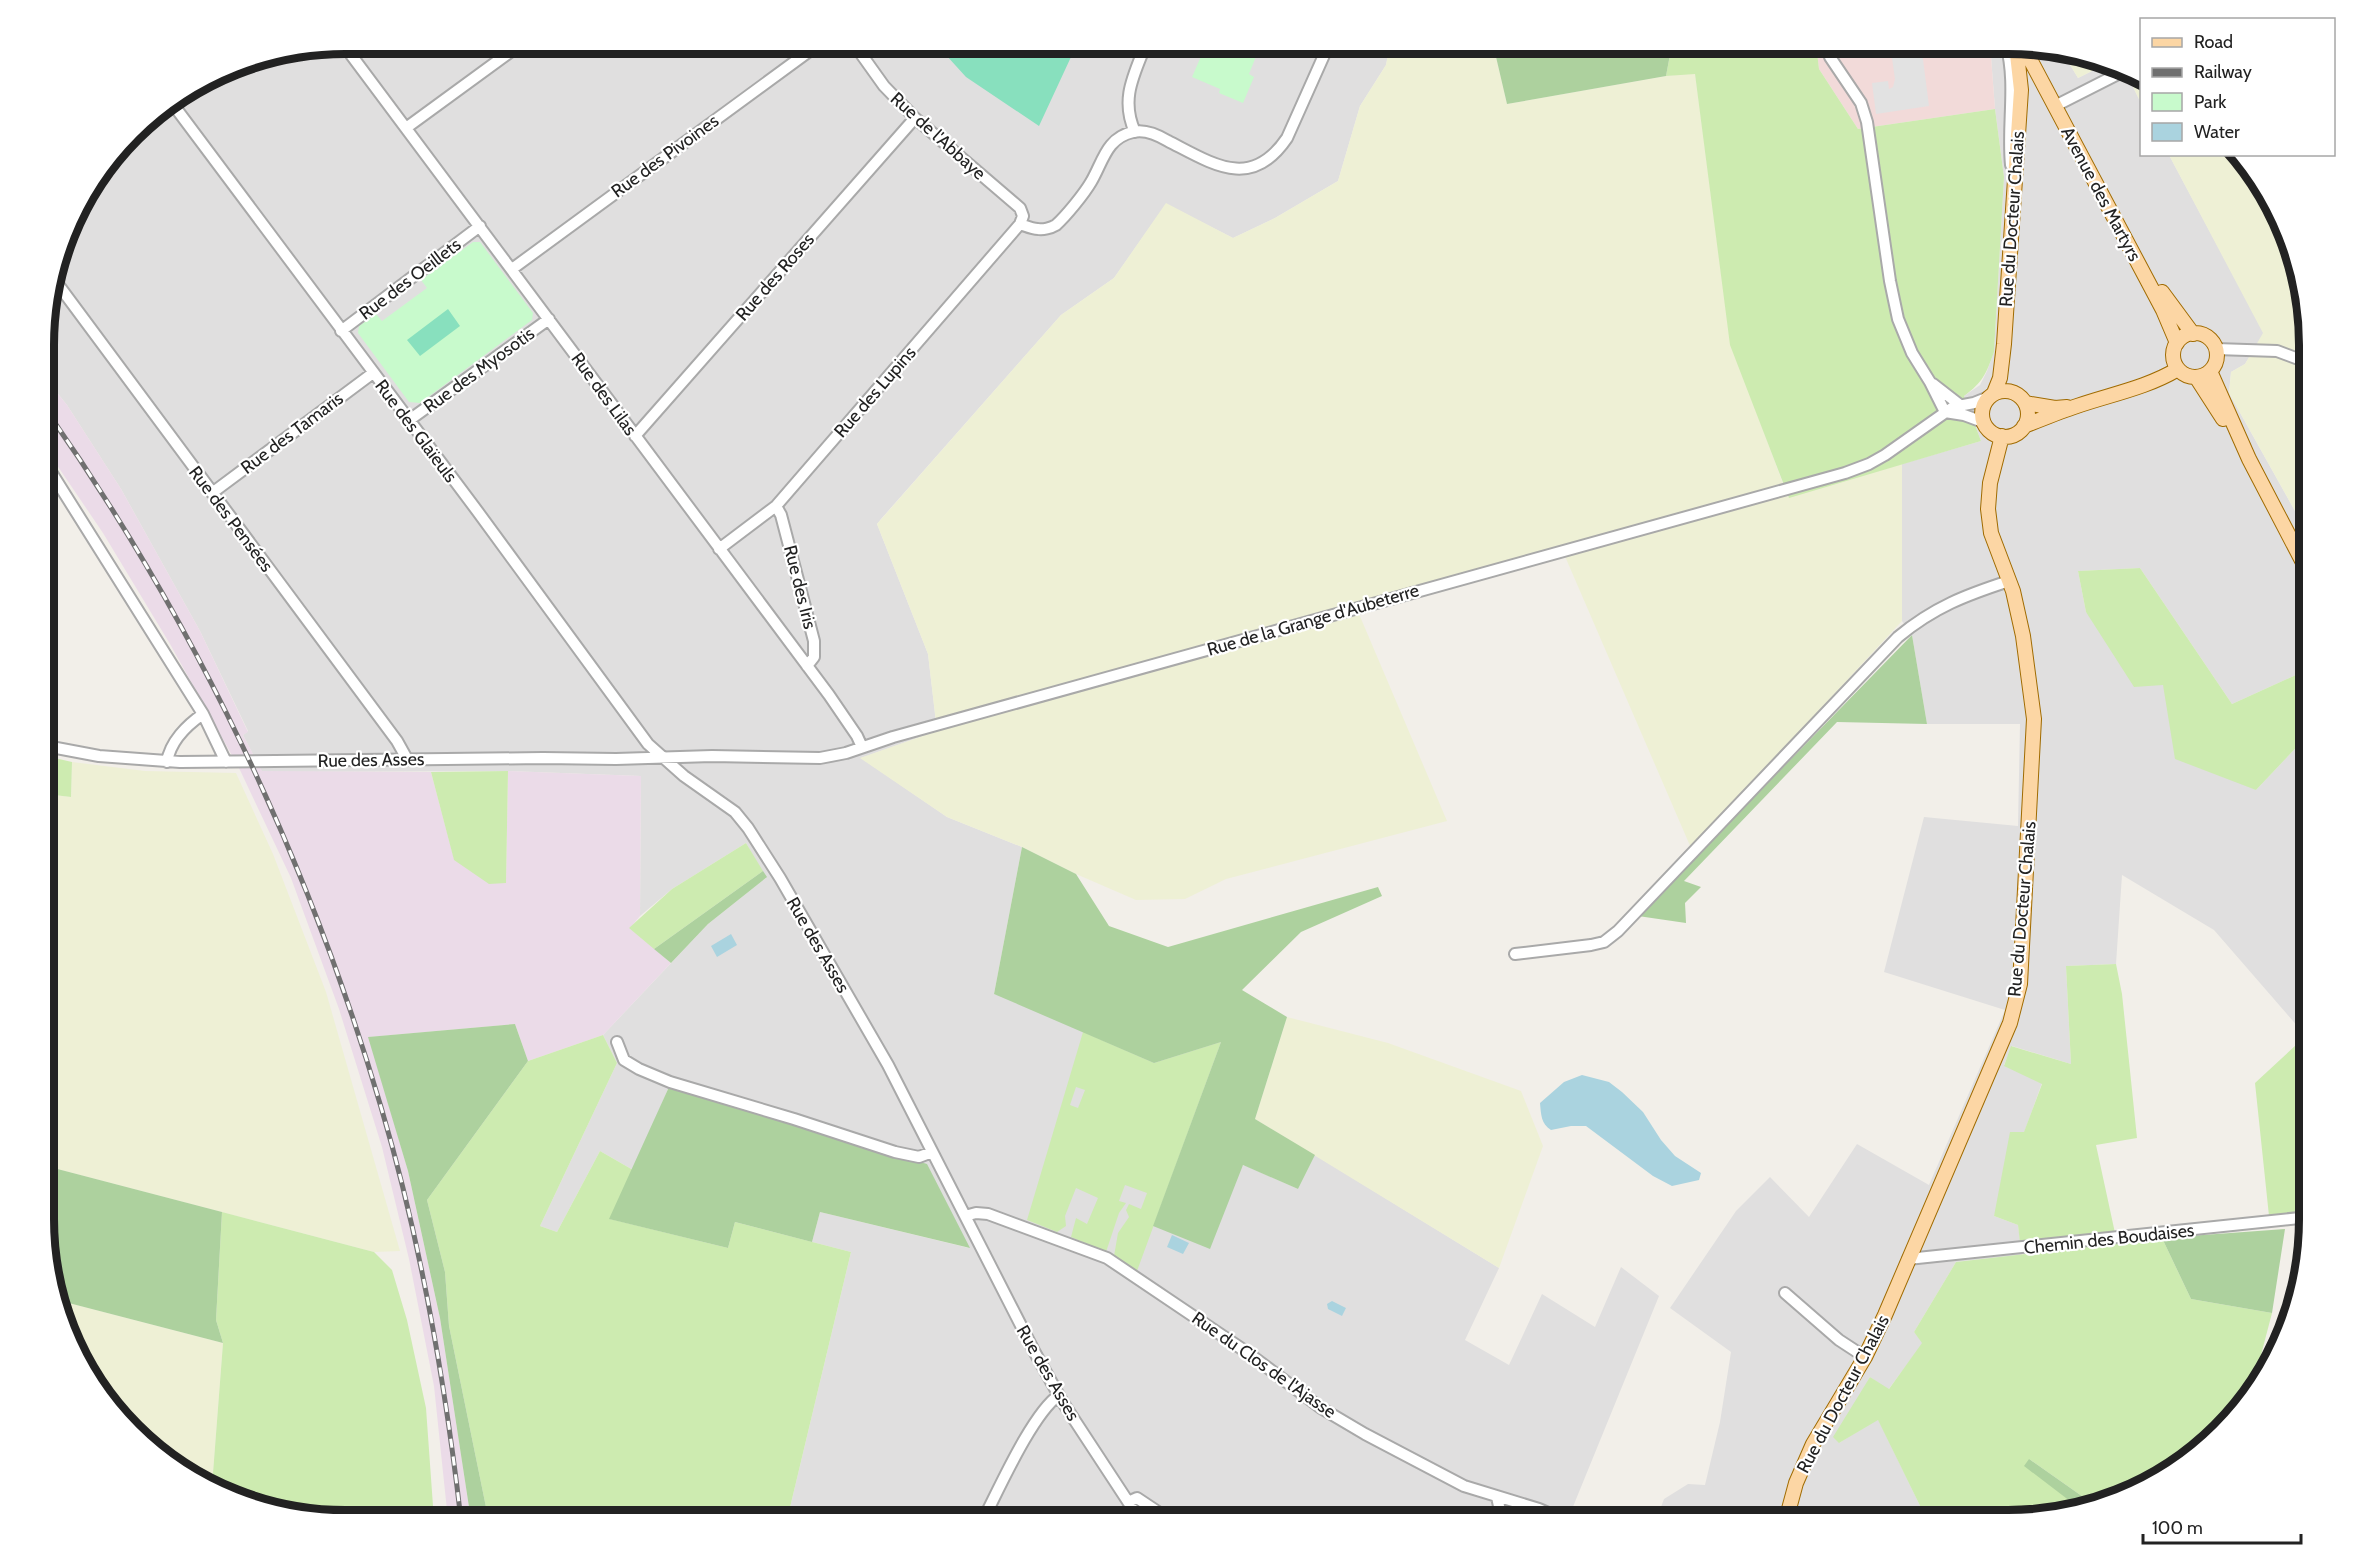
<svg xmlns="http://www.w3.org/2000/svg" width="2353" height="1564" font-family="Cabin,sans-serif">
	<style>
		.residential { fill: #e0dfdf }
		.commercial { fill: #f2dad9 }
		.industrial { fill: #ebdbe8 }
		.farmland { fill: #eef0d5 }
		.grass { fill: #cdebb0; fill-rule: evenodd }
		.forest { fill: #add19e }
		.park { fill: #c8facc }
		.pitch { fill: #88e0be }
		.parking { fill: #e2e2e2 }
		.water { fill: #aad3df }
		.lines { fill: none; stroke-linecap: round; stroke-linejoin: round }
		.minor-casing { stroke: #a9a9a9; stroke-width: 14 }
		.major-casing { stroke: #a06b00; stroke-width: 16 }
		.minor { stroke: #fff; stroke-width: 10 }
		.major { stroke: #fcd6a4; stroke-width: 14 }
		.rail-casing { stroke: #707070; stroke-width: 5 }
		.rail { stroke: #fff; stroke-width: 3; stroke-dasharray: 9; stroke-linecap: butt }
		.labels { text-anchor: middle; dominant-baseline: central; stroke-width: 4.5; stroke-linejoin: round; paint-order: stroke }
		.street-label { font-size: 18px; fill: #222; stroke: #fff }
		.rim { fill: none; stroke: #222; stroke-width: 8 }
	</style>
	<rect width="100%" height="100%" fill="#f2efe9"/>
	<path class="residential" d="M345,44H1390L1386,65L1360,106L1338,181L1275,218L1233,238L1166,204L1114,278L1061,315L881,519L877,524L928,654L937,731L861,758L947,817L1022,847L994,994L1221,1042L1153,1226L1244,1165L1298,1189L1315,1155L1499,1268L1465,1340L1509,1365L1542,1294L1595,1327L1621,1267L1659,1296L1570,1514L1586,1520H787L851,1252L812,1242L820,1212L969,1248L669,1087L633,1170L600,1151L557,1232L540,1226L617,1063L603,1035L708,924L766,878L746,843L672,889L640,916L641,776L508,771L262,772L243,735L248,731L200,631L121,489L67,405L46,379V306L75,211L146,119L230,66Z
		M1990,44H2008L2063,53L2078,78L2110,62L2141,78L2131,83L2141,103L2142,154L2169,155L2264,333L2245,364L2231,372L2229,393L2309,536V669L2232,704L2140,568L2078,571L2086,612L2163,685L2256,790L2309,734V1033L2306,1036L2214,930L2122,875L2116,964L2066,966L2071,1064L2012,1046L2004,1065L2042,1083L1994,1216L2018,1225L2022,1255L1956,1262L1914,1332L1923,1343L1888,1390L1870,1377L1839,1443L1878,1419L1927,1520H1656L1664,1499L1688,1484L1705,1485L1720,1422L1731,1352L1670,1308L1736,1211L1770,1177L1809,1217L1857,1144L1929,1185L2005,1010L1884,972L1924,817L2018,826L2020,724H1927L1912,635L1902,621V464L1981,441L1964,396L1980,385L1987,371L1994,352L2004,177L1995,109Z
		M2309,1210V1238L2299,1290L2289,1291L2301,1211Z"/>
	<path class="commercial" d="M1816,44H1990L1995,109L1858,129L1819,69Z"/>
	<path class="industrial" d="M46,379L67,405L121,489L200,631L248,732L243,735L262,771L431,772L454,859L506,883L508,771L641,776L640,916L630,928L671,963L603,1035L528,1061L515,1024L369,1037L408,1171L440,1318L471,1520H448L434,1386L409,1259L382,1147L339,1009L291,878L240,770L170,644L103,533L46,449Z"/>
	<path class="farmland" d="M1390,44H1493L1507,104L1666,76L1695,73L1730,341L1788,497L1902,464V621L1691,848L1564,554L1359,614L1447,821L1226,879L1185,899L1136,900L1076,874L1022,847L947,817L860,758L937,731L928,654L877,524L1061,315L1114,278L1166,203L1233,238L1275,218L1338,181L1360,106L1386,65Z
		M2063,53L2104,59L2110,62L2078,78Z
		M2141,78H2142L2141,103L2131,83Z
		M2169,155H2240L2269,195L2299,267L2309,326V536L2229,393L2231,372L2245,364L2263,333Z
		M72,762L145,771L236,773L273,854L326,992L400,1251L374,1252L46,1166V794L71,797Z
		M1287,1017L1388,1043L1521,1091L1543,1146L1499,1268L1255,1119Z
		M61,1301L223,1343L212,1486L177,1469L132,1432L84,1370Z"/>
	<path class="grass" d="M1672,44H1816L1819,69L1858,129L1995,109L2004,177L1994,352C1986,374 1983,382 1964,396L1981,441L1789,498L1730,345L1695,74L1666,76Z
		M2140,568L2232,704L2309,669V734L2256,790L2175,759L2163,685L2134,687L2086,612L2078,571Z
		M46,756L72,762L71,797L46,794Z
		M508,771L506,883L489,884L454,860L431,772Z
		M746,843L763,871L654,949L629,928L672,889Z
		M2116,964L2122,994L2137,1138L2096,1145L2115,1233L2020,1243L2018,1225L1994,1216L2010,1132H2024L2042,1084L2004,1066L2011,1046L2071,1064L2066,966Z
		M1083,1032L1154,1063L1221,1042L1137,1271L1114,1256L1118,1233L1129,1217L1126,1210L1129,1204L1141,1209L1147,1193L1125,1185L1119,1201L1126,1203L1119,1213L1106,1252L1071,1237L1076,1218L1087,1224L1098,1198L1076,1188L1065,1216L1066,1226L1057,1232L1027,1220ZM1076,1087L1085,1090L1078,1108L1070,1105Z
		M2309,1033V1210L2269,1216L2255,1083Z
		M603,1035L617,1063L540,1226L557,1232L600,1151L633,1170L610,1219L728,1248L735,1222L851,1252L787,1520H503L487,1512L449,1326L445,1272L427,1200L528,1061Z
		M222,1212L374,1252L392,1270L407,1320L426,1408L434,1520H345L249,1505L212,1486L223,1343L216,1320Z
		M2162,1238L2191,1299L2272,1313L2250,1397L2207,1445L2158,1480L2096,1506L2029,1459L2083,1511L2027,1520H1927L1878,1420L1839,1443L1833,1437L1870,1377L1889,1389L1922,1343L1914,1332L1956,1262Z"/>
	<path class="forest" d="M1493,44H1672L1666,76L1507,104Z
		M1912,635L1927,724L1837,722L1684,881L1701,887L1685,903L1686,923L1638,916Z
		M1022,847L1076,874L1109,926L1168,947L1378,887L1382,896L1301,932L1242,990L1287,1017L1255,1119L1315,1155L1298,1189L1243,1165L1210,1249L1153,1226L1221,1042L1154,1063L994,994Z
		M763,871L767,877L708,924L671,963L654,949Z
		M515,1024L528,1061L427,1200L445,1272L449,1326L487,1512L503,1520H471L440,1318L408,1171L368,1037Z
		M669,1087L927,1164L970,1248L820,1212L812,1242L735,1222L728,1248L609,1219Z
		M46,1166L222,1212L216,1320L223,1343L61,1301L46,1258Z
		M2285,1229L2272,1313L2191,1299L2162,1238Z
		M2029,1459L2096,1506L2083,1511L2024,1466Z"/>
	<path class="park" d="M1213,44H1261L1249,74L1254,77L1243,103L1219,93L1220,89L1192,77L1202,54L1208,56Z
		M473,242H480L533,313L532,320L420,403L409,402L358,333L359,326L376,314L382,321L427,288L421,280Z"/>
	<path class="pitch" d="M936,44H1077L1039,126L966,77Z
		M448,309L460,326L420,356L407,340Z"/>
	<path class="parking" d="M1890,44H1921L1929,106L1876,114L1872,83L1888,81L1889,89L1893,87L1895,79Z"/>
	<path class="water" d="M731,934L737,945L717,957L711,946Z
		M1582,1075L1609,1082L1622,1092L1643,1112L1661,1140L1675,1156L1701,1173L1699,1180L1672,1186L1653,1176L1586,1126H1571L1551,1130C1541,1124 1541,1114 1540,1103L1564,1082Z
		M1172,1235L1189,1243L1183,1254L1167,1247Z
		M1332,1301L1346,1308L1342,1316L1328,1309L1327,1304Z"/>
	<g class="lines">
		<defs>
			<path id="minor" d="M343,44L829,695L857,736L862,747
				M1827,44L1830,57L1861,103L1867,122L1890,281L1898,319L1912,353L1930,382L1945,412
				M2006,44C2017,84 2007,124 2011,165
				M172,103L478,512L648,744L684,776L735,812L748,828L780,878L888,1065L1034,1351L1062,1401L1140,1520
				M2055,106L2126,70
				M406,128L521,44
				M1135,132C1120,99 1134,75 1146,44
				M1020,224C1026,226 1032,229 1038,229C1043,230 1051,228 1056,225C1066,216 1084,194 1091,182C1103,162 1106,138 1133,132C1145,129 1158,135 1168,141C1213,164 1251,191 1287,138L1329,44
				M512,269L819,44
				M54,279L397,741L407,759
				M341,331L480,226
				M2216,349L2277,351L2309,363
				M1933,384L1960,405
				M1945,412L1964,415L1983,422
				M408,421L549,319
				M635,436L915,118
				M46,464L203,714L226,762
				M212,493L373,373
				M776,506L781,515L814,641V657L807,666
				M719,549L776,506L1020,224L1023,216L1020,208L915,118L884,86L854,44
				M46,746L99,756L180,762L543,758L616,759L712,756L820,758L846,753L893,737L1845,473L1869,464L1885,455L1953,407L1974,403L1989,397
				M167,762C170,742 187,725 203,714
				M1515,954L1591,945L1604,942L1618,931L1898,637C1934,607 1966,595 2009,581
				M617,1042L624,1060L639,1069L670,1082L794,1119L895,1152L919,1157L932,1152
				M965,1216L976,1213L988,1214L1107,1258L1248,1353L1321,1408L1365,1434L1464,1486L1539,1509L1564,1520
				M1908,1259L2309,1217
				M1785,1293L1839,1340L1865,1357
				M1497,1497L1502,1520
				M1128,1502L1137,1498L1170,1520
				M983,1520C999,1489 1032,1414 1059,1395"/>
			<path id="major" d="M2023,46L2163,310L2177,343
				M2162,292L2193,334
				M2173 355a22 22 0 1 1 44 0a22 22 0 1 1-44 0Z
				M2210,371L2249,459L2309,574
				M2196,377L2223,419
				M1982 414a23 23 0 1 1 46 0a23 23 0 1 1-46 0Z
				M1994,393L2000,378L2004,344L2021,90L2016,45
				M2025,403L2055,408L2067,407
				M2024,426C2042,419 2059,412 2077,406C2112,394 2146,388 2178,369
				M1786,1520L1796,1483L1813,1444L1865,1357L1885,1315L2010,1023L2020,984L2034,719L2023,636L2013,591L1991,533L1988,509L1990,483L2002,436"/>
		</defs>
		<use href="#minor" class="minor-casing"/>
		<use href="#major" class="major-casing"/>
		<use href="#minor" class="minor"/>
		<use href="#major" class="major"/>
		<defs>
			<path id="rail" d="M46,410C195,622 308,859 381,1107C421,1242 445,1381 461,1520"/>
		</defs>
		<use href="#rail" class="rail-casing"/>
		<use href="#rail" class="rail"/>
	</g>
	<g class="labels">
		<g class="street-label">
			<text transform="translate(938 136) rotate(42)">Rue de l'Abbaye</text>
			<text transform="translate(665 156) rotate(-36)">Rue des Pivoines</text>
			<text transform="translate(2101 194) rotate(62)">Avenue des Martyrs</text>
			<text transform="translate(2012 219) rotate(-86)">Rue du Docteur Chalais</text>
			<text transform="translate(775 277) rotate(-49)">Rue des Roses</text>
			<text transform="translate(410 279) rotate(-37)">Rue des Oeillets</text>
			<text transform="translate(479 370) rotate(-36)">Rue des Myosotis</text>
			<text transform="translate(875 392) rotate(-49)">Rue des Lupins</text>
			<text transform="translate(604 394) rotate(54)">Rue des Lilas</text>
			<text transform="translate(416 431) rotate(53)">Rue des Glaïeuls</text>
			<text transform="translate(292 433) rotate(-37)">Rue des Tamaris</text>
			<text transform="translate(231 519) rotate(53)">Rue des Pensées</text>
			<text transform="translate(800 587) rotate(76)">Rue des Iris</text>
			<text transform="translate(1313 620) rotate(-16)">Rue de la Grange d'Aubeterre</text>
			<text transform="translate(371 760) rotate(-1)">Rue des Asses</text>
			<text transform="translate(2022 909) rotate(-85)">Rue du Docteur Chalais</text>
			<text transform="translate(818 945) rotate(60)">Rue des Asses</text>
			<text transform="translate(2109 1239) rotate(-6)">Chemin des Boudaises</text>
			<text transform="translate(1264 1365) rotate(35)">Rue du Clos de l'Ajasse</text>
			<text transform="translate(1048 1373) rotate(60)">Rue des Asses</text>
			<text transform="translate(1843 1394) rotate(-62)">Rue du Docteur Chalais</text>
		</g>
	</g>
	<path d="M0 0H2353V1564H0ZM345 54H2008A291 291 0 0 1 2299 345V1219A291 291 0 0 1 2008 1510H345A291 291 0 0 1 54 1219V345A291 291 0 0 1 345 54Z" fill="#fff" fill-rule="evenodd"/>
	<path class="rim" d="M345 54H2008A291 291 0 0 1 2299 345V1219A291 291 0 0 1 2008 1510H345A291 291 0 0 1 54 1219V345A291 291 0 0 1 345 54Z"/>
	<rect x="2140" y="18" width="195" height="138" fill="#ffffff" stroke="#a7a7a7" stroke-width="1.5"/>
	<rect x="2152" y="38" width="30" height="9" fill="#fcd6a4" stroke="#a7a7a7" stroke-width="1.5"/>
	<text x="2194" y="48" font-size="18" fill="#222222">Road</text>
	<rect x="2152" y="68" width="30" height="9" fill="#707070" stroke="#a7a7a7" stroke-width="1.5"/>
	<text x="2194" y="78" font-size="18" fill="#222222">Railway</text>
	<rect x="2152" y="93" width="30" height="18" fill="#c8facc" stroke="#a7a7a7" stroke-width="1.5"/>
	<text x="2194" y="108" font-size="18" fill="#222222">Park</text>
	<rect x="2152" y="123" width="30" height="18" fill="#aad3df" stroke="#a7a7a7" stroke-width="1.5"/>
	<text x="2194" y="138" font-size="18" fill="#222222">Water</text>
	<path d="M2143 1534v9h158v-9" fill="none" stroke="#222222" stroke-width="3"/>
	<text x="2152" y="1534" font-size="18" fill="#222222" stroke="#ffffff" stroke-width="4.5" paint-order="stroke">100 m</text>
</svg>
